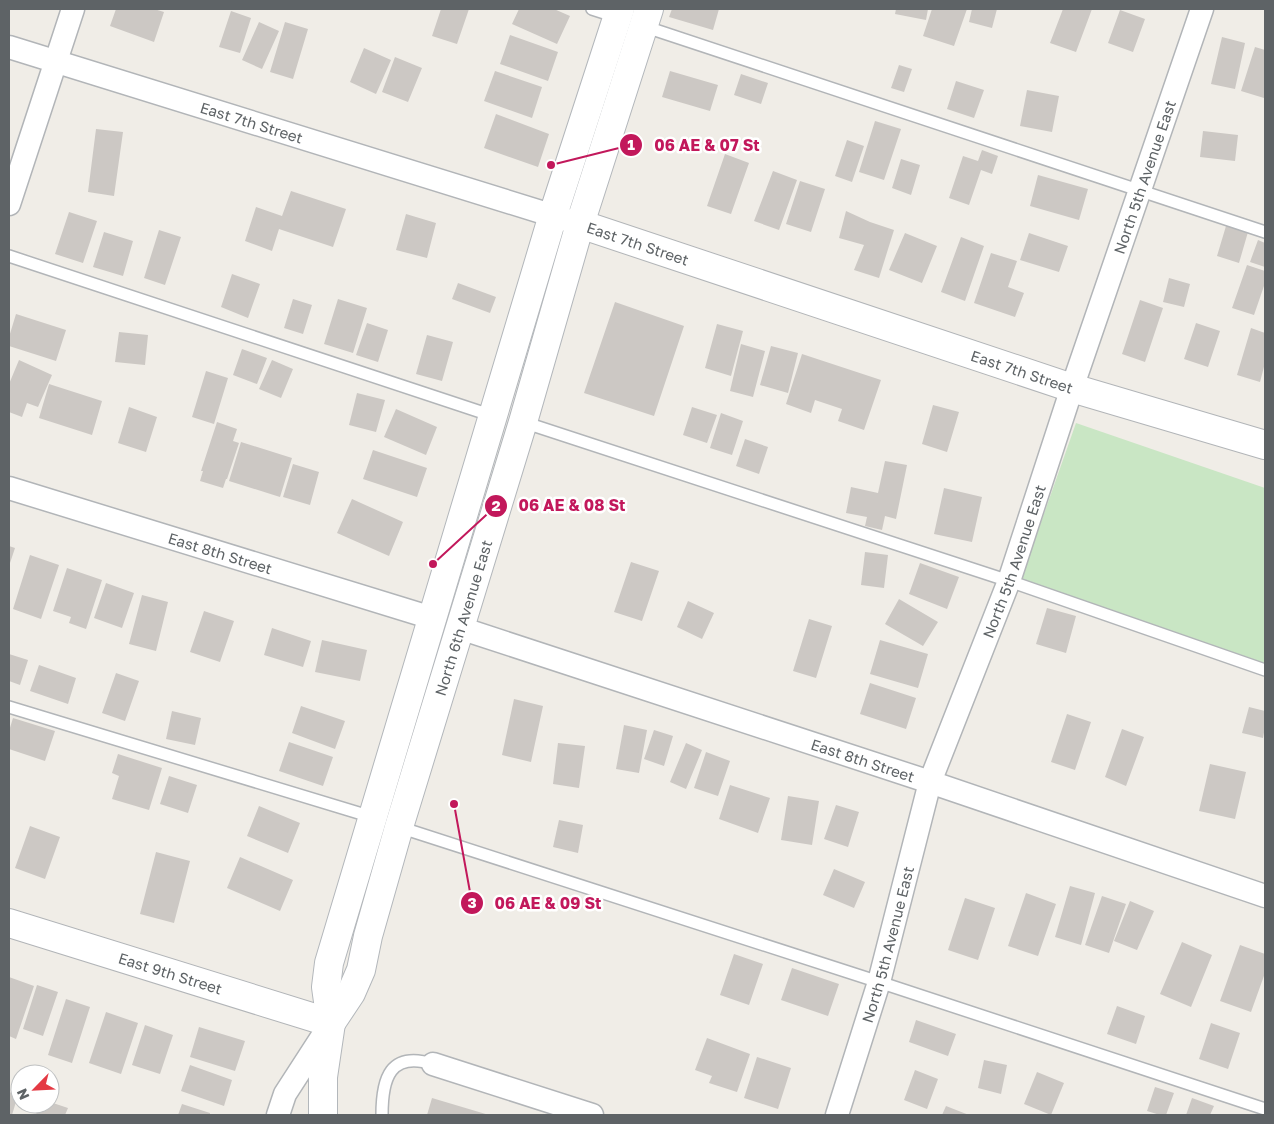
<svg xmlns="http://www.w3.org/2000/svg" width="1274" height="1124" font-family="'Golos Text',sans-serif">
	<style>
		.green { fill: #c9e6c4 }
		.building { fill: #ccc8c4 }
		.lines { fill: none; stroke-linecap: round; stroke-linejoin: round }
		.service-casing { stroke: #b2b5b8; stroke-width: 14 }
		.minor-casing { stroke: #b2b5b8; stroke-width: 25 }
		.tertiary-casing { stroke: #b2b5b8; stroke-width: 30 }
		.secondary-casing { stroke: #b3b7bb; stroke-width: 30 }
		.service { stroke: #fff; stroke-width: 11 }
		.minor { stroke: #fff; stroke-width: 22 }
		.tertiary { stroke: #fff; stroke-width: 28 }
		.secondary { stroke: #fff; stroke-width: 28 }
		.labels { text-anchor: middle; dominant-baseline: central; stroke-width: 5; stroke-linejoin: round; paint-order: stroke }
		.street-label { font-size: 15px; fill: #5e6366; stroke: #fff }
		.leader { fill: none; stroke: #c2185b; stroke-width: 2 }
		.callout-dot { fill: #c2185b; stroke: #fff; stroke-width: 2 }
		.mark-label { font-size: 15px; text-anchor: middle; font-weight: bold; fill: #fff }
		.callout-label { font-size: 16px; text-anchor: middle; font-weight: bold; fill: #c2185b; stroke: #fff; stroke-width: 5; stroke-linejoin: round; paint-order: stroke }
	</style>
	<rect width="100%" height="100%" fill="#f0ede7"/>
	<path class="green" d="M1076,423L1265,488V665L1021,579Z"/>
	<path class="building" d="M116,9H154L164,12L154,42L110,26Z
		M441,9H469L457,44L432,36Z
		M519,9H554L570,16L557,44L512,24Z
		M672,9H719L713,30L669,17Z
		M896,9H928L926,20L895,14Z
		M932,9H967L954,46L923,36Z
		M972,9H997L992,28L969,22Z
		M1063,9H1092L1076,52L1050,43Z
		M1120,10L1145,19L1133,52L1108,43Z
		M231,11L251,18L240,53L219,47Z
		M259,22L279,31L262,69L242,60Z
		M285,22L308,29L293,79L270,72Z
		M510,35L558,52L548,81L500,64Z
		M1222,37L1245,43L1235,89L1211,84Z
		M1255,47L1265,50V94L1264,98L1241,91Z
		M364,48L391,60L376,94L350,82Z
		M395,57L422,68L408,102L382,92Z
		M899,65L912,69L904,92L891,88Z
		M495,71L542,87L532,118L484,101Z
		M670,71L718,85L710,111L662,97Z
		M741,74L768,83L761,104L734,95Z
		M956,81L984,90L974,118L947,109Z
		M1027,90L1059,96L1052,132L1020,126Z
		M496,114L549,134L538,167L484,148Z
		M875,121L901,129L884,180L859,172Z
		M96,129L123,132L114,196L88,192Z
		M1203,131L1238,135L1235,161L1200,157Z
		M847,140L864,146L852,182L835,176Z
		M982,150L998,156L992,174L981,170L969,205L949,198L963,156L978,161Z
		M725,154L749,163L731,214L707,206Z
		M901,159L920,165L911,195L892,188Z
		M773,171L797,180L779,230L754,221Z
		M1038,175L1088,189L1079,220L1030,206Z
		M800,181L825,189L811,232L786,224Z
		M291,191L346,209L333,247L279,229L272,251L245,241L256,207L282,216Z
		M846,211L870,222L894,230L879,278L854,270L864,245L839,238Z
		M69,212L97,221L83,263L55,254Z
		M406,214L436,223L427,258L396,250Z
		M1226,226L1248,232L1239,263L1217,256Z
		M159,230L181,237L165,285L144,278Z
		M104,232L133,241L123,276L93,267Z
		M905,233L937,246L922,283L889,270Z
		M1029,233L1068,246L1059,272L1020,260Z
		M961,237L984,246L965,301L941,292Z
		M1258,240L1265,243V267L1250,262Z
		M991,253L1017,261L1008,287L1024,293L1015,317L974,303Z
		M1247,265L1265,271V283L1254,315L1232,308Z
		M232,274L260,284L248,318L221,307Z
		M1169,278L1190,284L1184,307L1163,302Z
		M458,283L496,297L490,313L452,299Z
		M293,299L312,305L303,334L284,328Z
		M338,299L367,308L353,353L324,344Z
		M1140,300L1163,308L1145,362L1122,354Z
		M615,302L684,326L654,416L584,393Z
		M16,314L66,330L56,361L9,346V337Z
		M367,323L388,330L378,362L356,355Z
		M1196,323L1220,331L1208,367L1184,359Z
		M717,324L743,331L731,376L705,368Z
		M1251,328L1265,333V363L1260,382L1237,375Z
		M119,332L148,335L145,365L115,362Z
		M427,335L453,342L442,381L416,374Z
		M741,344L765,351L753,397L730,391Z
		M771,346L798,353L788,393L760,385Z
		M242,349L267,358L257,384L233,375Z
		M802,354L881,380L864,430L838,421L842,409L815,400L811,413L786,404Z
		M19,360L52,375L38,407L27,403L22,417L9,412V384Z
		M272,360L293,369L281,398L259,389Z
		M206,371L228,378L214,424L192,417Z
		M49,384L102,401L92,435L39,418Z
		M357,393L385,400L376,432L349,425Z
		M933,405L959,412L947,452L922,444Z
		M129,407L157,417L146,452L118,443Z
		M692,407L717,415L707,443L683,435Z
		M396,409L437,427L426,455L384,437Z
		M721,413L743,421L732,455L710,448Z
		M217,422L237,429L233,441L239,443L227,479H226L223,488L200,481L203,471H201Z
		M745,439L768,447L759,474L736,466Z
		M241,442L292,458L280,497L229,481Z
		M373,450L427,468L417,497L363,479Z
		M885,461L907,465L896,519L885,516L882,530L865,526L867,517L846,513L851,487L878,493Z
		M293,464L319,472L310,505L283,497Z
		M944,488L982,497L972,542L934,534Z
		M352,499L403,522L389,556L337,533Z
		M9,546L15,548L9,566Z
		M865,552L888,555L884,588L861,585Z
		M30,555L59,565L41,619L13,609Z
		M631,562L659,571L642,621L614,612Z
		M920,563L959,577L947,609L909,594Z
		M67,568L102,580L86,629L69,623L71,617L53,611Z
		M106,583L134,593L122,628L94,618Z
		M142,595L168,602L156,651L129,644Z
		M899,599L938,622L923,646L885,624Z
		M688,601L714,613L702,639L677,627Z
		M1047,608L1076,616L1066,653L1036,644Z
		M204,611L234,621L220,662L190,652Z
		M809,619L832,626L816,678L793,671Z
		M272,628L311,641L303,667L264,655Z
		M322,640L367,650L360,681L315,672Z
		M880,640L928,654L918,688L870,674Z
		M9,654L28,660L20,685L9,681Z
		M39,665L76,678L68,704L30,691Z
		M116,673L139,681L125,721L102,713Z
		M870,683L916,698L906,729L860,714Z
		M514,699L543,706L531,762L502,755Z
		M301,706L345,721L335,749L292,733Z
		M1249,707L1265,711V727L1263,738L1242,733Z
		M172,711L201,718L195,745L166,739Z
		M1067,714L1091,722L1075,770L1051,762Z
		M13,718L55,731L45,761L9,749V731Z
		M624,725L647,730L639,773L616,769Z
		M1122,729L1144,737L1126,786L1105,777Z
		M654,730L673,736L664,766L644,759Z
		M289,742L333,757L323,786L279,771Z
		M558,743L585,746L579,788L553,784Z
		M686,743L702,750L686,789L670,782Z
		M706,752L730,761L718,796L694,788Z
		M118,754L162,768L149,810L112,799L119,776L112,773Z
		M1210,764L1246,772L1235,819L1199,811Z
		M169,776L197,785L188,813L160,804Z
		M730,785L770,798L758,833L719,819Z
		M788,796L819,801L812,845L781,840Z
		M836,805L859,812L848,847L824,839Z
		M259,806L300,823L288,853L247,836Z
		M559,820L583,825L578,853L553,847Z
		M30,826L60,837L45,879L15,868Z
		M156,852L190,861L174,923L140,914Z
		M240,857L293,880L280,911L227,888Z
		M834,869L865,882L854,908L823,895Z
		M1070,886L1095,893L1081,945L1055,937Z
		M1026,893L1056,904L1038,956L1008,946Z
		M1102,896L1126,904L1109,953L1085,945Z
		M965,898L995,908L978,960L948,950Z
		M1130,901L1154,911L1137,950L1114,941Z
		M1182,942L1212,955L1191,1007L1160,994Z
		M1240,945L1265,954V973L1251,1012L1220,1001Z
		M734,954L763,964L749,1005L720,995Z
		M792,968L839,984L828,1016L781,1000Z
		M9,977L34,986L16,1039L9,1036Z
		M37,985L58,992L43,1036L23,1029Z
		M66,999L90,1007L72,1063L48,1055Z
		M1117,1006L1145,1016L1136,1044L1107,1034Z
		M106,1012L138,1023L121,1074L89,1063Z
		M916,1020L956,1034L948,1056L909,1042Z
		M1211,1023L1240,1033L1228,1069L1199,1059Z
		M145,1025L173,1035L160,1074L132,1065Z
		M199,1027L245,1041L235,1071L190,1057Z
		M707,1038L750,1054L737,1092L709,1083L712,1076L695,1070Z
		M757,1057L791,1068L778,1109L744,1098Z
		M984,1060L1007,1065L1001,1094L978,1088Z
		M190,1065L232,1080L224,1106L181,1091Z
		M915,1070L938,1079L927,1109L904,1100Z
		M1037,1072L1064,1083L1051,1115L1024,1104Z
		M1155,1087L1174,1093L1166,1115H1160L1147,1111Z
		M9,1092L18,1095L12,1115H9Z
		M432,1098L489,1115H427Z
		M1192,1098L1214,1106L1210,1115H1186Z
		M50,1102L68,1108L65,1115H36L39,1104H50Z
		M182,1104L210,1113V1115H178Z
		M946,1106L969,1115H942Z"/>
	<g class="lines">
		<defs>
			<path id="service" d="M592,9L617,17
				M643,26L1265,232
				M9,256L493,416
				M523,422L1009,581L1265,670
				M9,707L372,817
				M399,827L879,982L1265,1109
				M382,1115C382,1078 390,1051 433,1064"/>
			<g id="minor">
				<path id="s1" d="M9,47L570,221"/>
				<path d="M9,204L73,9"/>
				<path id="s2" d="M9,488L432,618"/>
				<path id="s3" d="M460,628L930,782L1265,896"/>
				<path d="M433,1064L592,1115"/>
				<path d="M278,1115L285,1094L329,1026"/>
				<path id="s4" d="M837,1115L879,982L930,782L1009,581L1072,388L1202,9"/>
			</g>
			<g id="tertiary">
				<path id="s5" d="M580,224L1072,388L1265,445"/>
				<path id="s6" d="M9,923L331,1023"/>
			</g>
			<g id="secondary">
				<path id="s7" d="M331,1023L351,993L361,970L368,936L399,827L523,422L580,224L649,9"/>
				<path d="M323,1115V1077L331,1023L326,987L329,963L553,215L620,9"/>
			</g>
		</defs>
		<use href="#service" class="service-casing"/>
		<use href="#minor" class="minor-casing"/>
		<use href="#tertiary" class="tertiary-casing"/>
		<use href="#secondary" class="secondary-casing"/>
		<use href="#service" class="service"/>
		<use href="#minor" class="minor"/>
		<use href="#tertiary" class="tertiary"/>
		<use href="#secondary" class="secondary"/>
	</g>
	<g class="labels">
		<g class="street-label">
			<text stroke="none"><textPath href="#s1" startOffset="254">East 7th Street</textPath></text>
			<text stroke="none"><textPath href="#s4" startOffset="988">North 5th Avenue East</textPath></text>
			<text stroke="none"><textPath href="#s5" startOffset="61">East 7th Street</textPath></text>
			<text stroke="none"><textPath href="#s5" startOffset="466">East 7th Street</textPath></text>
			<text stroke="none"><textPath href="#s2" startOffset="221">East 8th Street</textPath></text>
			<text stroke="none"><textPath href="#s4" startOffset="582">North 5th Avenue East</textPath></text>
			<text stroke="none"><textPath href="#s7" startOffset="428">North 6th Avenue East</textPath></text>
			<text stroke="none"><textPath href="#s3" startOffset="424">East 8th Street</textPath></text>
			<text stroke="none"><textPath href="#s4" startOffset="178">North 5th Avenue East</textPath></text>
			<text stroke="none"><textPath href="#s6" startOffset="169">East 9th Street</textPath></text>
		</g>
	</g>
	<path class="leader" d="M551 165L631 145M433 564L496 506M454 804L472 903"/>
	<g class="callout-dot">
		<circle cx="551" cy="165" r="5"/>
		<circle cx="433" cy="564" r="5"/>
		<circle cx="454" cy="804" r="5"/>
		<circle cx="631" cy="145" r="12"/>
		<circle cx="496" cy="506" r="12"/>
		<circle cx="472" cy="903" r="12"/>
	</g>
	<g class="mark-label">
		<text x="631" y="150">1</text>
		<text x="496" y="511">2</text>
		<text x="472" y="908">3</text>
	</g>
	<g class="callout-label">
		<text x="707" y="151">06 AE &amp; 07 St</text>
		<text x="572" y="511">06 AE &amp; 08 St</text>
		<text x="548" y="909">06 AE &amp; 09 St</text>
	</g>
	<rect width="1274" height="1124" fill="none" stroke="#5e6366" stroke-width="20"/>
	<g transform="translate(35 1089) rotate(246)"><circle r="24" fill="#ffffff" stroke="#bfc1c2"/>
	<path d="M0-4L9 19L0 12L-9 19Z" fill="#e43943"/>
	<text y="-8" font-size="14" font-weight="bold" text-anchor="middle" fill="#5e6366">N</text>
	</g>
</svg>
